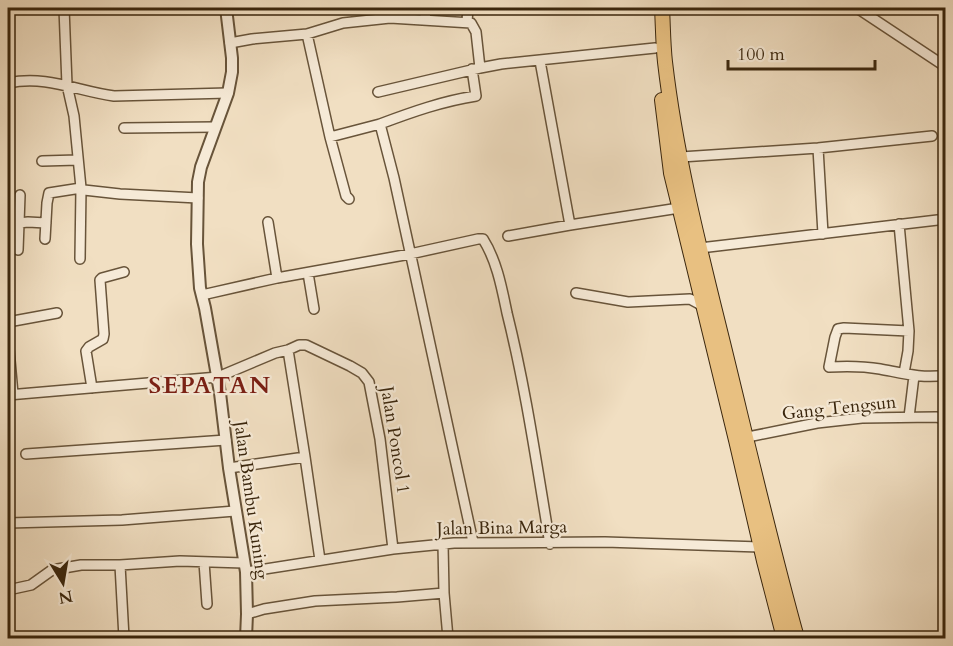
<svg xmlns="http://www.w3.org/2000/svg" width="953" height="646" font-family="Cardo,serif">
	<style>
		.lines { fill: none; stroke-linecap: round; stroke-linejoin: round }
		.minor-casing { stroke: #68543a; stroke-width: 12 }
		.tertiary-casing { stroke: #68543a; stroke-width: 14 }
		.primary-casing { stroke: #3a260d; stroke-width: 16 }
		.minor { stroke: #f6ead7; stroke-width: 9 }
		.tertiary { stroke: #f6ead7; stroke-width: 10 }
		.primary { stroke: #e8c081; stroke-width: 14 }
		.labels { text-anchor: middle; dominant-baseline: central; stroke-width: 4.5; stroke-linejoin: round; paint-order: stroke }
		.street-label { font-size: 18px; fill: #3a260d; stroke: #f6ead7 }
		.district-label { font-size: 24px; font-weight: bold; letter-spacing: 1.5px; fill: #7a1f14; stroke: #f6ead7 }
	</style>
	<rect width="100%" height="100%" fill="#f1dfc2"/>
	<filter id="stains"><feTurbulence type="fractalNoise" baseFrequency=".00333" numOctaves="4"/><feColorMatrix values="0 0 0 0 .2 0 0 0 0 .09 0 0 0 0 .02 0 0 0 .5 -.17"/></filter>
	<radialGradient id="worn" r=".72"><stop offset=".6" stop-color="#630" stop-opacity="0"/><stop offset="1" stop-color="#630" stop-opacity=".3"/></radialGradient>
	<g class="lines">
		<defs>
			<path id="minor" d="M64,8L67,85L74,116L81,188L80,259
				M857,8L946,67
				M425,20L426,8
				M467,22L468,8
				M307,34L330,137L346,196L349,199
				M230,43L252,39L307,34L343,23L390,18L471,23L476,32L480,68
				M540,61L570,225
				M472,69L476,96C443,101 412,112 380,124L394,178L473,542
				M8,83C47,75 77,91 114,96L228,93
				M378,92L480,68L501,64L655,48
				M124,128L215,127
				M330,137L380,124
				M818,148L823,234
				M681,157L818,148L932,136
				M42,161L78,160
				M268,222L277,278
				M19,223L20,195
				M899,224L909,331L908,351L904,373
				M508,236L570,225L679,208
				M45,239L47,203L49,193L81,188L84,190L120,194L198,198
				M700,248L946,219
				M18,250L19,223L28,222L46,223
				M308,273L314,309
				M576,293L628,302L690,299L703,306
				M202,295L277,278L410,254L478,239H483C497,261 502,289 507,313C526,389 537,467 550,544
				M8,322L57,313
				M909,331L844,328L838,329L835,337L829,367C846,366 863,366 880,369C902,373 923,379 946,375
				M8,338L13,394
				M288,350L305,457L320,560
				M92,388L86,351L89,347L103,339L104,334L100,280L102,278L124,272
				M8,395L218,377L275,353L288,350L299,345H306L350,366L362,373L369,382L380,439L393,549
				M909,417L914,376
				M743,438L817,423L862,418L936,417L946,419
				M26,454L226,440
				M229,468L305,457
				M8,523L122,520L235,511
				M443,544L444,593L448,638
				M204,562L207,604
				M120,565L124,638
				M246,572L393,549L454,543L605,542L760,547
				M8,590L31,585L52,570L81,565H120L180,561L244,563
				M247,614L264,609L315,601L397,597L444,593"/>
			<path id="tertiary" d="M226,8L232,58V72L228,93L201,167L198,182L197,244L200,288L205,308L220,393L229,468L246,572L247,614L246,638"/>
			<path id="primary" d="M662,8C663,26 663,44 665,62C676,157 700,250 723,343C747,441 770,541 797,638
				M662,100L671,173L736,440L764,561L784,638"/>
		</defs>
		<use href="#minor" class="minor-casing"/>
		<use href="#tertiary" class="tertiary-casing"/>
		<use href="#primary" class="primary-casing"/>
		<use href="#minor" class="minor"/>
		<use href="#tertiary" class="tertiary"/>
		<use href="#primary" class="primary"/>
	</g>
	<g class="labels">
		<g class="street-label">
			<text transform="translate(839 408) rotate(-6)">Gang Tengsun</text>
			<text transform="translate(395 440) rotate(81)">Jalan Poncol 1</text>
			<text transform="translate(251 500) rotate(82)">Jalan Bambu Kuning</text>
			<text transform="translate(502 528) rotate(-1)">Jalan Bina Marga</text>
		</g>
		<g class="district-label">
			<text x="210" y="385">SEPATAN</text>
		</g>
	</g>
	<rect width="953" height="646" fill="none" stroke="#f1dfc2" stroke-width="30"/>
	<rect x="9" y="9" width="935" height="628" fill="none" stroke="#3a260d" stroke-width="3"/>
	<rect x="15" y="15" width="923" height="616" fill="none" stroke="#3a260d" stroke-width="1.5"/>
	<g transform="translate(63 583) rotate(169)" stroke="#f6ead7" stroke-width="4.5" paint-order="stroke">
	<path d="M0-4.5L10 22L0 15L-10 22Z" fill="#3a260d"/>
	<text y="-9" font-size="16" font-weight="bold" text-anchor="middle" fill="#3a260d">N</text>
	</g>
	<path d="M728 60v9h147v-9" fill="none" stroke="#3a260d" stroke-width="3"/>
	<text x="737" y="60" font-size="18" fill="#3a260d" stroke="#f6ead7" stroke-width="4.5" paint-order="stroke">100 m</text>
	<rect width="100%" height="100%" filter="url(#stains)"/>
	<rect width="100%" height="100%" fill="url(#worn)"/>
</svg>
